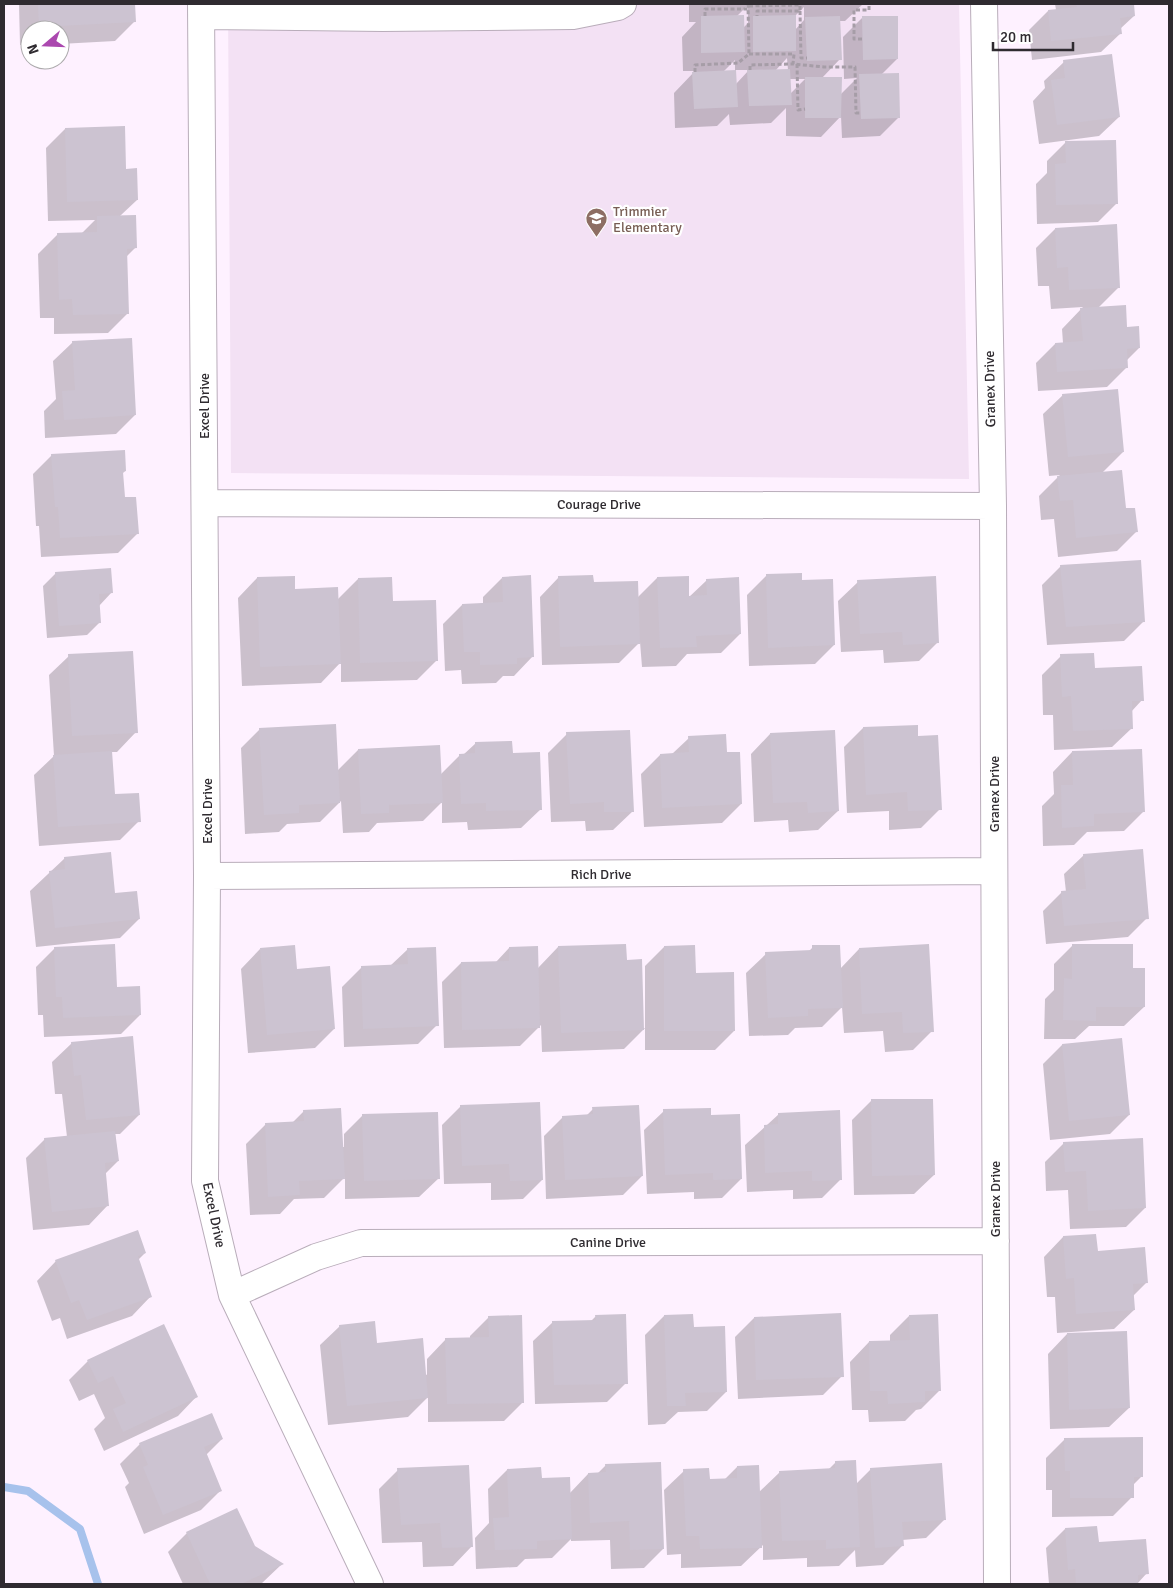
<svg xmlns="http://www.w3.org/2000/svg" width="1173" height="1588" font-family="Signika,sans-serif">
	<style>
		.built { fill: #f3e1f4 }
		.shadow { fill: #0003; fill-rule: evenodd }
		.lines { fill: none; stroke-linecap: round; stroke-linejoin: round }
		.stream { stroke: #a7c2ec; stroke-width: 8 }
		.building { fill: #ccc3d1 }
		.minor-casing { stroke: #b9adba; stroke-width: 28 }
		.path { stroke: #a69da7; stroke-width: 3; stroke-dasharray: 4 2.5; stroke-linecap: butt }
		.minor { stroke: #fff; stroke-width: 26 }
		.labels { text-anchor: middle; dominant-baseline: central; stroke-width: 4.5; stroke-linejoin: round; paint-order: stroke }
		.education-label { font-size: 14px; fill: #785e54; stroke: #fff; text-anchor: start }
		.street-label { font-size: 14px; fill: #2f2b30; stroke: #fff }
	</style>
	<rect width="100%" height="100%" fill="#fef1ff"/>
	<path class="built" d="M228,4H959L969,479L231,473Z"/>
	<path class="shadow" d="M19,4H133L134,22L115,41L60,44V30H30V45H20Z
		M689,4H863L845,21H839L840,59L822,78L840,95L857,78L844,79L843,37L862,18L897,59L881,75L899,117L880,136L842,138L841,116L821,137L786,136V108L771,123L730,125L729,114L717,126L675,128L674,93L695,71H683L682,37L696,22H689ZM748,5V23L743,28L736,17ZM804,7V20L795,30L794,17ZM787,58L788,70L775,71ZM735,60V72H723ZM735,70H749L736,84ZM789,79H805L790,94Z
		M1055,4H1133L1134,16L1120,29L1121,33L1101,52L1032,60L1029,30L1048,11L1056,10Z
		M1064,62L1119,117L1099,136L1039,144L1033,101L1045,88L1044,81Z
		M65,129L124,170L137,200L120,216L136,247L126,257L127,314L108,333L54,334V318H40L38,254L58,234H81L95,220L48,221L46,148Z
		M1066,142L1117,203L1098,222L1037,224L1036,184L1047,173V161Z
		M1055,229L1119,287L1098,308L1126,328L1139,348L1126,361L1127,367L1107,387L1038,391L1036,363L1055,344L1063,343L1062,329L1083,307L1051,309L1049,286H1038L1036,248Z
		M73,342L135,415L116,434L45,438L44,411L56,399L53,361Z
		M1063,395L1123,452L1102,473L1136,532L1117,551L1058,557L1054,519L1041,520L1039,496L1060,475L1049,476L1043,414Z
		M52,455L125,471L122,474L123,499L137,534L118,553L41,557L39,526H36L33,474Z
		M1061,566L1144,621L1124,641L1047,645L1042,585Z
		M56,573L112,592L99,606L100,622L87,635L47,638L43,586Z
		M766,576L800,582L834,645L815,664L749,666L747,595Z
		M559,577L637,598L657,578L688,598L707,580L740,634L721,653L687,654L676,666L642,667L640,642L619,663L542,665L540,597Z
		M257,578L294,590L337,600L358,579L391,602L436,661L417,680L341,682V662L321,683L242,686L238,598Z
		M502,578L533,656L514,676H503L496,683L462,684L461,670L445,671L443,624L462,605L483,604V597Z
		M858,582L938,642L919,661L884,663L883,650L841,652L838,601Z
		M69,656L136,732L117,752H111L114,795L139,821L120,840L39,846L34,775L54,756L49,675Z
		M1061,656L1094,670L1142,700L1131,712L1132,728L1112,747L1054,750L1053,715H1043L1042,675Z
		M863,728L917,737L940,809L921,828L889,830V811L847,813L844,747Z
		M260,729L337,771L358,750L440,775L460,755H463L476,743L511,755L541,809L521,828L468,830L467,822L442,823V802L423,821L377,823L369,832L343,833L341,801L320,822L287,824L279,832L245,834L241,748Z
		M567,734L633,811L613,830L586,831L585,821L551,822L548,753Z
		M770,734L838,811L818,830L789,832L788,820L754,822L751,754Z
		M689,738L741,804L722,823L644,827L641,774L660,755L672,754Z
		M1072,752L1143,812L1124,831L1087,832L1074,845L1043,846L1042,806L1054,794L1053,772Z
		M1084,855L1147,918L1128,937L1046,944L1043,911L1062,892H1066L1064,874Z
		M65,858L114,895L139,919L120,938L36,947L30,891Z
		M1073,945L1131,969L1144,1007L1124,1026H1089L1075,1039H1044L1045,999L1054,990V964Z
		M558,947L626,961L643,1028H645L624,1049L542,1052L541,1025L520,1046L444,1048L442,982L461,963L496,962L509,948L538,968Z
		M664,947L695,974L734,1031L715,1050H645V966Z
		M813,947L840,969L859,949L932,1031L913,1050L885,1052L883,1031L844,1033L842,1007L822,1027L795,1028L788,1035L749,1036L746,973L766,954L808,952Z
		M55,948L115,988L140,1015L121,1034L44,1037L43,1015H38L36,967Z
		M260,949L296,971L334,1029L315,1048L248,1053L241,969Z
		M408,949L437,1025L418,1044L344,1047L342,987L361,968L390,966Z
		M1121,1039L1129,1115L1110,1134L1050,1140L1043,1064L1062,1045Z
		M72,1043L139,1115L120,1134H115L118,1161L105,1174L108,1205L89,1225L33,1230L26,1158L45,1139L67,1137L62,1094H55L52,1062Z
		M871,1101L934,1175L914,1194L854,1195L852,1120Z
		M461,1106L542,1180L523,1199L491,1200V1183L444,1184L442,1125Z
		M593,1109L642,1176L623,1195L546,1199L544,1136L563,1117L586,1116Z
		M304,1111L342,1147H344V1134L363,1115L439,1178L419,1197L345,1199V1177L324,1198L294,1199L280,1214L250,1215L246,1144L265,1125L292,1123Z
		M664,1111L710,1116L741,1179L722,1198L694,1199V1192L647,1194L644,1130Z
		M779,1114L841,1179L822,1198L793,1199V1190L747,1192L745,1145Z
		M1064,1143L1145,1208L1126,1227L1070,1229L1068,1190L1046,1191L1045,1162Z
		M1095,1235L1097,1252L1146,1283L1133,1296L1134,1310L1114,1329L1057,1333L1055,1297H1047L1044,1257L1063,1237Z
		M145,1253L138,1260L151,1296L132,1316L67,1339L60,1318L52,1321L37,1281L56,1261Z
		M596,1316L626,1383L607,1402L535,1404L533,1341L553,1322L591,1321Z
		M664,1316L692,1328L726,1392L707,1411L678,1412L665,1424L648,1425L645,1335Z
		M909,1316L940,1390L921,1409L916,1410L905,1421L869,1422L868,1410H852L850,1362L869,1342H890V1335Z
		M489,1317L523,1402L504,1421L428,1422V1397L408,1417L328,1425L320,1345L340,1326L376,1344L427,1375V1359L446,1339H470V1336Z
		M754,1318L842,1376L823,1395L738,1399L735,1337Z
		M1067,1334L1129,1408L1109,1427L1050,1429L1048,1354Z
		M88,1361L197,1396L178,1416L104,1451L94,1429L105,1418L94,1394L79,1401L69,1380Z
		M222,1439L206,1455L220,1491L201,1510L144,1534L125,1487L129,1483L120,1464L140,1444Z
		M1065,1439L1142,1476L1132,1486V1497L1113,1516L1052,1517V1490H1046V1458Z
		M836,1462L856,1484L871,1469L945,1519L926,1538L902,1540V1546L883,1565L856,1567L855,1550L839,1566L807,1567V1558L763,1560V1545L741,1566L681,1568V1554L667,1555L664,1490L684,1471L709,1481L724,1480L737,1467L758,1493L780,1472L828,1470Z
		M606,1465L663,1549L644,1568L611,1569L610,1540L571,1541V1539L552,1558L525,1559L517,1567L476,1569L475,1538L489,1523L488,1489L507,1470L540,1480L569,1494L588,1474H597Z
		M398,1470L472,1546L453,1566L423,1567L422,1542L382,1543L379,1489Z
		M1065,1529L1098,1543L1147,1573L1137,1584H1049L1046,1548Z
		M187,1533L254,1547L282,1564L261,1584H183L168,1552Z"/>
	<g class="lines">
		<path class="stream" d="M4,1487L28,1491L80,1529L98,1584"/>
	</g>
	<path class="building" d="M38,4H135L136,22L39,27Z
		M1076,4H1134L1135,16L1120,18L1122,34L1051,41L1048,10L1077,7Z
		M744,15L745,52L701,53V16Z
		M796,15V51L753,52V16Z
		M840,16L842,60L807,61L805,17Z
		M862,16H898V59L863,60Z
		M1112,54L1120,117L1057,125L1051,80L1065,78L1063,60Z
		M790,69L792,105L749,106L747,70Z
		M736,70L738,107L694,109L692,72Z
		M899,73L900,118L861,119L859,74Z
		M805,77H842L841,118H805Z
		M125,126L126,169L137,168L138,200L67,202L65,128Z
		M1116,140L1118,204L1056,205L1055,164L1066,163L1065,141Z
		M136,215L137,248L127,249L129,314L73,315L72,299L59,300L57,233L97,232V216Z
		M1117,224L1120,288L1069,290L1068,267L1057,268L1055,228Z
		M1126,305L1127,327L1139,326L1140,348L1127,349L1128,368L1057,372L1055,343L1083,341L1080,308Z
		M132,338L136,415L64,420L62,391L75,390L72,341Z
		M1118,389L1124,452L1068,457L1062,394Z
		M125,450L126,471L123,472L125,497H136L139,534L60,538L58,507H55L51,454Z
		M1122,470L1126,508H1135L1138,532L1076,538L1073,500L1060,501L1057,476Z
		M1141,560L1145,622L1066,627L1060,565Z
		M111,568L113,593L99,594L101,623L59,626L55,572Z
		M802,573V580L833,579L835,645L768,648L766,574Z
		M531,575L534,657L517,658V664L480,665V652H464L462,604L503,602L502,577Z
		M593,575L594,582L638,581L640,644L560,647L558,576Z
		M295,576V589L338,587L341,664L260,667L257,577Z
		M689,576V596L707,595L706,579L739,577L741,634L696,636L697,647L660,648L657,577Z
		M936,576L939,643L903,645L902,632L860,634L857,580Z
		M392,577L393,601L436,600L438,661L360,663L358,578Z
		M133,651L138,733L72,736L68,654Z
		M1094,653L1095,668L1142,666L1144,701H1132L1133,729L1073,731L1071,696L1062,697L1060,654Z
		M336,724L340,803L299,805V813L264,815L259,728Z
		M918,725V736L938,735L942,810L908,811L907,792L866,795L863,727Z
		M630,730L634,812H604V802L570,804L566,732Z
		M835,730L839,811L808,813L807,802L773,803L770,733Z
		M726,734L727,752H740L742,804L662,808L660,754L689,752L688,736Z
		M512,741L513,753L540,752L542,810L486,811V803L461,804L459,754L475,753V742Z
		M440,745L443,803L389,805V813L361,814L358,749Z
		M1142,749L1145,812L1094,814V826L1062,828L1061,785H1073L1072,751Z
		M112,751L115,794L139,793L141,822L58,827L53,755Z
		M1143,849L1149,919L1064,926L1061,891L1086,889L1083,854Z
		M111,852L115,893L137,891L140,919L55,928L49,871L65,869L64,857Z
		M115,944L117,987L140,986L141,1015L63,1018L62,997H56L54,947Z
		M626,944L627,960L642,959L644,1030L561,1033L558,946Z
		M929,944L934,1032L903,1033L902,1012L862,1014L859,948Z
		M1072,944H1133V968H1145V1007H1096V1021L1063,1020L1064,978L1072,979Z
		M295,945L297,969L330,966L335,1029L267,1035L260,948Z
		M695,945L696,973L734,972L735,1031H664V946Z
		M812,945H840L843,1008L808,1009V1016L768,1018L765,952L812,950Z
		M538,946L540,1028L462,1030L461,962L509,961V947Z
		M436,947L439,1026L363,1029L361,966L408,964L407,948Z
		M133,1036L140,1115L86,1120L81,1075L74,1076L71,1042Z
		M1122,1038L1130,1115L1069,1121L1062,1044Z
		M871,1099H933L935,1175L872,1176Z
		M540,1102L543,1180L510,1181L509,1164L462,1166L460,1105Z
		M639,1105L643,1176L565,1180L562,1116L593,1114L592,1107Z
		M341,1108L345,1179L299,1181L300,1195L268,1197L265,1123L304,1121L303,1110Z
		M711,1108V1115L740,1114L742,1179L713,1180V1173L665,1175L663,1109Z
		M840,1110L842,1180L812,1181V1171L765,1173L764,1125L778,1124V1113Z
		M438,1112L440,1179L364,1181L362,1114Z
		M115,1131L119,1161L105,1163L109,1206L52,1212L44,1138Z
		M1143,1138L1146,1208L1088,1211L1086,1171L1065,1172L1063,1142Z
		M138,1230L146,1253L138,1256L152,1297L87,1320L79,1300L71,1303L55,1260Z
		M1096,1234L1098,1251L1145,1247L1148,1283L1133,1284L1135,1310L1076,1314L1074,1278L1066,1279L1063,1236Z
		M841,1313L844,1377L756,1380L754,1317Z
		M626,1314L628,1384L554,1385L552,1321L596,1320L595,1315Z
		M693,1314L694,1327L725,1326L727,1392L685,1393L686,1406H667L664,1315Z
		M938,1314L941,1391H925V1402L888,1404L887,1391H870L869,1341L910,1340L909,1315Z
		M522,1315L524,1403L447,1404L445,1338L489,1337L488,1316Z
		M375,1321L377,1343L423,1338L428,1398L347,1406L339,1325Z
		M164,1324L198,1397L123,1432L113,1409L126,1403L113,1376L98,1383L87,1360Z
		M1127,1331L1130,1408L1069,1410L1067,1333Z
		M212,1413L223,1439L204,1447L222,1491L163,1515L143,1467L148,1465L139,1443Z
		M1143,1437V1477H1134V1498H1070V1471H1065L1064,1438Z
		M856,1460L860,1547L826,1549V1540L782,1541L779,1471L835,1468V1461Z
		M661,1462L664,1549L630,1550L629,1521L590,1523L588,1473L606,1472L605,1464Z
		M942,1463L946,1520L902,1522L904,1546L875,1548L870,1468Z
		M469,1465L473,1547L442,1548L440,1523L401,1525L397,1468Z
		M759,1465L762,1548L700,1549L699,1536H686L683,1469L709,1468L710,1479L737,1478V1466Z
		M541,1467L542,1478L570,1477L572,1539L537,1541V1549L495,1550L493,1518L509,1517L507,1469Z
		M237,1508L255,1546L284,1564L241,1584H210L186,1532Z
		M1097,1526L1099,1542L1146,1539L1149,1574L1138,1575V1584H1076L1075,1569L1068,1570L1065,1528Z"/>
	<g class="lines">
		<defs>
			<path id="minor" d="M201,4L207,876L205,1181L232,1295L370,1584
				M984,4L993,506L997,1584
				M202,16L383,18L573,16L618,7L623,4
				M205,503L993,506
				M207,876L994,871
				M232,1295L316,1257L361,1243L996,1241"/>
		</defs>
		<use href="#minor" class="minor-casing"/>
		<path class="path" d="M749,6L800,5V11H757V16
			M800,11L801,58H807
			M705,16V9H748
			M862,39H854V10H869V4
			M749,54H794L793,64L824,67H855L856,113H861
			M797,64L798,110L805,109
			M750,70V65L793,64
			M695,72V65L738,63L749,54L748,6L752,4"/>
		<use href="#minor" class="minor"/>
	</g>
	<defs>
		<symbol id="school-pin" viewBox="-11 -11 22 30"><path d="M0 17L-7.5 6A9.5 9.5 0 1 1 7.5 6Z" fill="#8d6e63" stroke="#fff"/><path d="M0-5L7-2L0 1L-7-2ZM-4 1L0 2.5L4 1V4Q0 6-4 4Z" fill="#fff"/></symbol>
	</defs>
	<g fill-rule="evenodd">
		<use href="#school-pin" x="584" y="206" width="25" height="34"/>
	</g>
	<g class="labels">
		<g class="education-label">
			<text x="613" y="211">Trimmier<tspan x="613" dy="16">Elementary</tspan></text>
		</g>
		<g class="street-label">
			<text transform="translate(990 389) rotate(-91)">Granex Drive</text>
			<text transform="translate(204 406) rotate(-90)">Excel Drive</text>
			<text x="599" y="504">Courage Drive</text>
			<text transform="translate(994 794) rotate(-90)">Granex Drive</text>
			<text transform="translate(207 811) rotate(-90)">Excel Drive</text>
			<text x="601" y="874">Rich Drive</text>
			<text transform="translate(995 1199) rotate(-90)">Granex Drive</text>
			<text transform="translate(214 1215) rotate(78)">Excel Drive</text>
			<text x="608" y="1242">Canine Drive</text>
		</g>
	</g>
	<rect width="1173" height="1588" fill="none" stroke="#2f2b30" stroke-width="10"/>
	<g transform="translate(45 45) rotate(251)"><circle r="24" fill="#ffffff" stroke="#acaaac"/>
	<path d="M0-4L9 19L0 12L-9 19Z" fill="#ab48af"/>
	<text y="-8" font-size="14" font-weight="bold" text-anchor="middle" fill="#2f2b30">N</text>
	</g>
	<path d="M993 42v8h80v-8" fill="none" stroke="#2f2b30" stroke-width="2.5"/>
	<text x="1000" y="42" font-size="15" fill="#2f2b30" stroke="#ffffff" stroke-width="4" paint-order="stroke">20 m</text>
</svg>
